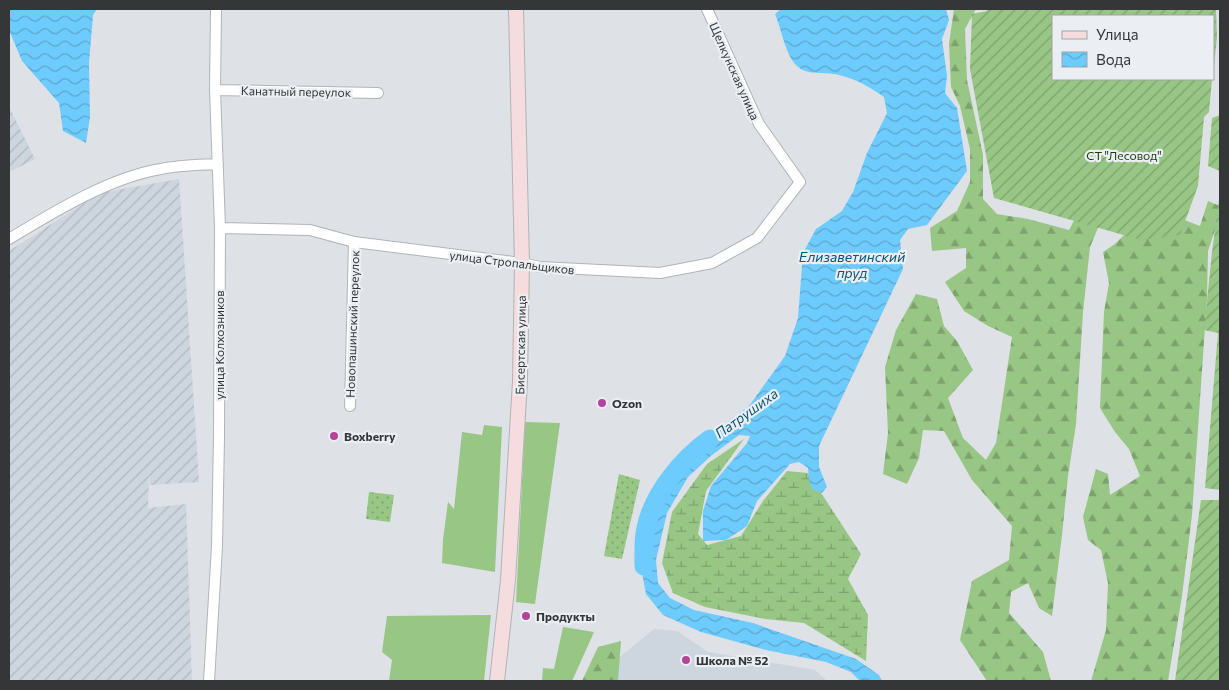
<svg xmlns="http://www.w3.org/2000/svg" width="1229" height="690" font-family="Commissioner,sans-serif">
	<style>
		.built { fill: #cdd5df }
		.industrial { fill: url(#industrial-furrows) }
		.grass { fill: #98c685 }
		.forest { fill: url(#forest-firs) }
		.wetland { fill: url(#wetland-marsh) }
		.park { fill: url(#park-dots) }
		.garden { fill: url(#garden-furrows) }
		.water { fill: url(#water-waves) }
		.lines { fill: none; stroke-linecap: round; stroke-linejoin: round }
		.river { stroke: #6ecbfd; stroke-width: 19 }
		.street-casing { stroke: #b1b4b7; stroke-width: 12 }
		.secondary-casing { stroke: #b1b4b7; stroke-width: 16 }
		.street { stroke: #fff; stroke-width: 10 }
		.secondary { stroke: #f5dddf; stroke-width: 14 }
		.poi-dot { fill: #b6429a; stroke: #ebeef2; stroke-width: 2 }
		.labels { text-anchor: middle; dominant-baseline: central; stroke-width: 4.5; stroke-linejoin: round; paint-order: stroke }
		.street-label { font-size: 12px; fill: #353637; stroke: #ebeef2 }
		.park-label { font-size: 12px; fill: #1a3b08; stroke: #ebeef2 }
		.poi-label { font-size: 12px; font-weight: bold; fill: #353637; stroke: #ebeef2; text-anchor: start }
		.water-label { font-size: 14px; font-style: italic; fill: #075576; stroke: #ebeef2 }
	</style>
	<defs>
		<pattern id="industrial-furrows" width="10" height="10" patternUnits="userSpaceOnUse" patternTransform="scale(1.25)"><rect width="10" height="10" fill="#cdd5df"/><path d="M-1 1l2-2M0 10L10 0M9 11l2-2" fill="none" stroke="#b1b7c0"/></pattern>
		<pattern id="forest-firs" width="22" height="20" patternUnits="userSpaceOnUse" patternTransform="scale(1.25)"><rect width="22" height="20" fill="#98c685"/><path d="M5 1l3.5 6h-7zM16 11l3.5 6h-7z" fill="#7da26e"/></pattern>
		<pattern id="wetland-marsh" width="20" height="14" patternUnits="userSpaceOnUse" patternTransform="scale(1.25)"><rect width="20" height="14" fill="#98c685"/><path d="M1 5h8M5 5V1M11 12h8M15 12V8" fill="none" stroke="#7da26e"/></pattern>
		<pattern id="park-dots" width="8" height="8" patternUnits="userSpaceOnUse" patternTransform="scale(1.25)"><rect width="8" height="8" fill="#98c685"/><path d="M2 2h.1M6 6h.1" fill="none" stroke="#7da26e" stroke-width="1.8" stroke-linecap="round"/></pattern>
		<pattern id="garden-furrows" width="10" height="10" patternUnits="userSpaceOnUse" patternTransform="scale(1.25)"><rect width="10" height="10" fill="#98c685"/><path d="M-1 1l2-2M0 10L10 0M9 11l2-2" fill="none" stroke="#7da26e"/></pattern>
		<pattern id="water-waves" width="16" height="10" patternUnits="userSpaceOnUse" patternTransform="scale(1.25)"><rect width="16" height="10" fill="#6ecbfd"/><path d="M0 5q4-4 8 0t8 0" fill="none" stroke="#5ba6ce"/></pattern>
	</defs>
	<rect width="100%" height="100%" fill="#dee1e5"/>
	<path class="built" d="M654,629L677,631L708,652L815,670L827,681H605L606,668Z"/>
	<path class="industrial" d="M9,107L35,159L9,172Z
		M179,179L199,482L150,485L149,472L148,508L186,504L192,681H9V251L100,193Z"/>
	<path class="grass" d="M525,422L560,423L535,604L516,602Z
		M484,425L502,427L495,572L442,563L443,540L448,502L454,509L462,432L482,435Z
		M491,615L484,681H389L392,660L382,652L387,616Z
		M563,627L594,632L572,681H542L543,668L554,669Z"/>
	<path class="forest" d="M954,9H976L965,29L967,80L983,155V199L997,214L1028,219L1069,230L1084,202L1105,211L1090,247L1083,312L1076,424L1068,476L1062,535L1052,616L1039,608L1028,583L1011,592L1009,613L1043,652L1051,681H987L960,640L972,581L1009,560L1012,526L972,480L944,431L923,430L919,458L907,484L883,474L888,433L885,367L896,330L916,294L937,299L944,326L957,341L973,370L948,398L963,438L986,460L996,443L1012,337L988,326L964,311L945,282L966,268V248L932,251L930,228L957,211L970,182V149L960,106L951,87L949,44Z
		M1208,201L1220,206V215L1208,251L1207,298L1192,515L1182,596L1168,681H1091L1106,630L1108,583L1101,550L1088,540L1083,517L1096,469L1108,474L1110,495L1140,476L1129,449L1115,432L1100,408L1104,312L1109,283L1103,252L1115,244L1132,227L1158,210L1200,226Z
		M621,641L618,681H582L598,647Z"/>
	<path class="wetland" d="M744,439L706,491L698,534L707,545L741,536L763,501L787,471L808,473L861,554L848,579L868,615L866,661L804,623L765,619L705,607L673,593L662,563L672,512L707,464Z"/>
	<path class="park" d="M619,474L640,480L622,559L604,556Z
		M369,492L394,495L390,522L366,519Z"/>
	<path class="garden" d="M988,9H1216L1217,37L1213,75V16H1053V79H1212L1209,112L1204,117L1198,186L1180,235L1141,240L994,198L970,69L972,14L987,11Z
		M1220,115V171L1208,166L1212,118Z
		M1220,192V490L1205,488L1218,333L1204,330L1212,252Z
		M1201,500H1220V681H1175Z"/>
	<path class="water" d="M9,9H97L93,15L89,63L90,117L86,143L63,131L59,103L22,61L9,30Z
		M781,9H946L949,20L942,39L947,76L945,93L957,108L967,171L927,225L908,229L900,240L903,269L819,446V467L827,487L822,493L812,489L809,480L808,468L799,462L790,464L757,501L747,526L726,540L703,541V511L711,486L747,443L750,436L739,435L712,455L688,477L667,513L656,560L658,583L670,598L694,610L753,623L856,659L879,675L882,681H860L851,672L826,662L766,650L701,632L663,615L646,594L641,568L649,520L657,498L674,472L717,430L749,406L785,356L798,318L803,253L816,229L842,211L853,192L867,153L887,113L884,97C870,87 856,79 839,75C825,71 806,77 795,64C785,52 781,28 775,14Z"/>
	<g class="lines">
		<path class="river" d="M644,566C644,554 643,540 646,528C653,494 682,459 710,439"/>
		<defs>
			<path id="street" d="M215,90L378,93
				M220,228L310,230L354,242L522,263L540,267L660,273L712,263L757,238L800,182L759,124L707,9
				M9,239C52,213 110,177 161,169C179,165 199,165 218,164
				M350,406L354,242
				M209,681L217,546L219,436L220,228L215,90L216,9"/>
			<path id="secondary" d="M497,681L508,580L520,381L522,263L516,9"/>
		</defs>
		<use href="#street" class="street-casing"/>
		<use href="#secondary" class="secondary-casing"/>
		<use href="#street" class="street"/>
		<use href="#secondary" class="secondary"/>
	</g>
	<g class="poi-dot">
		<circle cx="602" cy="403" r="5"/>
		<circle cx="334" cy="436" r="5"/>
		<circle cx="526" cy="616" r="5"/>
		<circle cx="686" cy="660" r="5"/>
	</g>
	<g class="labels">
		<g class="street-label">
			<text transform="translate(735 71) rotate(66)">Щелкунская улица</text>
			<text transform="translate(296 91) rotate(1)">Канатный переулок</text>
			<text transform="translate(512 262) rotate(7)">улица Стропальщиков</text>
			<text transform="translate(352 324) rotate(-88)">Новопашинский переулок</text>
			<text transform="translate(219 345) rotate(-90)">улица Колхозников</text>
			<text transform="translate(520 345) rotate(-89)">Бисертская улица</text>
		</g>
		<g class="park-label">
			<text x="1124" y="155">СТ "Лесовод"</text>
		</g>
		<g class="poi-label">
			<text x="612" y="403">Ozon</text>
			<text x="344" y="436">Boxberry</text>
			<text x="536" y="616">Продукты</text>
			<text x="696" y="660">Школа № 52</text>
		</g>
		<g class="water-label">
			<text x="852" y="256">Елизаветинский<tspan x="852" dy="16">пруд</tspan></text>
			<text transform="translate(746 413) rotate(-36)">Патрушиха</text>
		</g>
	</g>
	<rect width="1229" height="690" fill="none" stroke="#353637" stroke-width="20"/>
	<rect x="1052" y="15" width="162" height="65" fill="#ebeef2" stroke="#a2a4a7"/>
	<rect x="1062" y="31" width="25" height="8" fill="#f5dddf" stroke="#a2a4a7"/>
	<text x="1096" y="40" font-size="15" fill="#353637">Улица</text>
	<rect x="1062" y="52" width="25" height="15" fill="url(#water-waves)" stroke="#a2a4a7"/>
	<text x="1096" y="65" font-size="15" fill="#353637">Вода</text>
</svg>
